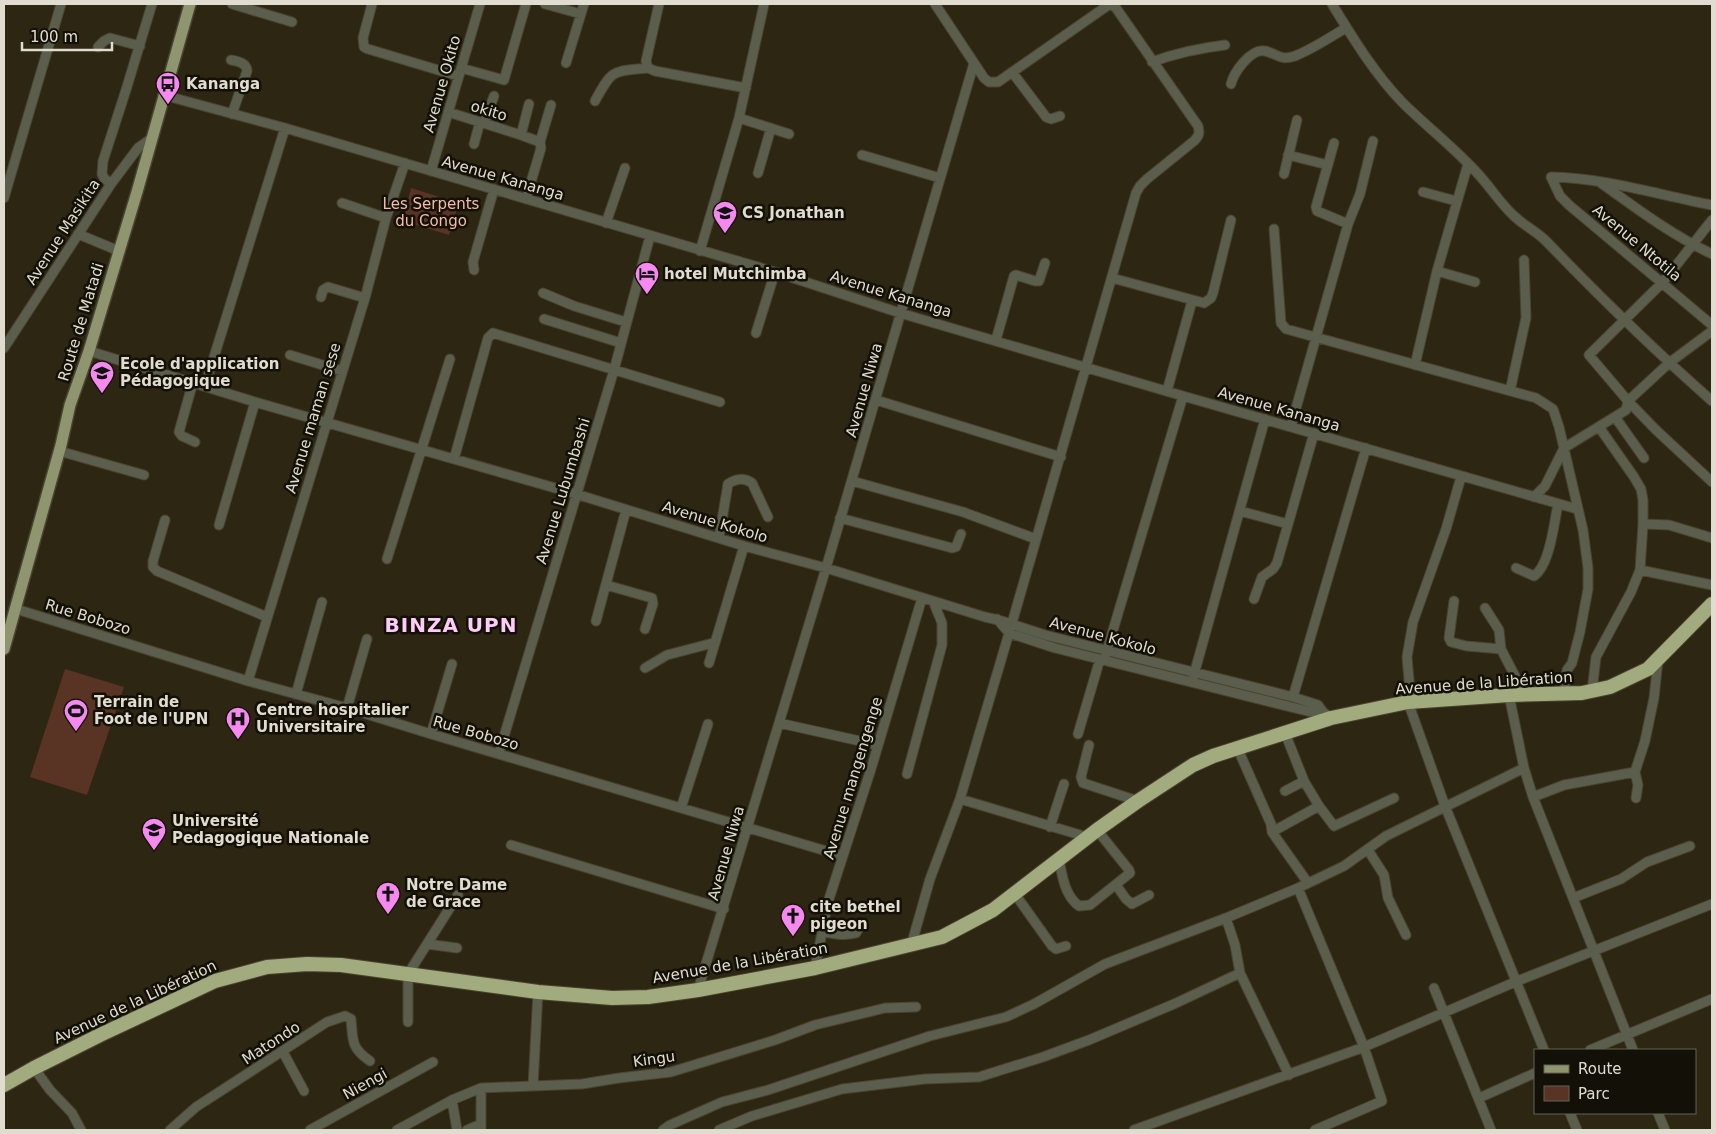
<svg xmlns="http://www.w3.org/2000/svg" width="1716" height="1134" font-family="'DejaVu Sans',sans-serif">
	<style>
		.green { fill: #593323 }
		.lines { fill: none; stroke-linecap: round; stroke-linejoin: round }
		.minor-casing { stroke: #4a4330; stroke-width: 11 }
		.major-casing { stroke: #4a4330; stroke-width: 14 }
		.highway-casing { stroke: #4a4330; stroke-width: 16 }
		.minor { stroke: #5b5e4c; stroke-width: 9 }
		.major { stroke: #8e956f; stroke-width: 11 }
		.highway { stroke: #a2ab7d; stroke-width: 14 }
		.labels { text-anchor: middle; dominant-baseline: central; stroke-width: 5; stroke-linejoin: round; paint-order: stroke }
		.poi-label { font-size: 15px; font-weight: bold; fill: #e0dcd0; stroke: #121007; text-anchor: start }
		.street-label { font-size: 15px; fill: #e0dcd0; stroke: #121007 }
		.park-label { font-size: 15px; fill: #f7bca5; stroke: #121007 }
		.district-label { font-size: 20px; font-weight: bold; letter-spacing: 1px; fill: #fdccf9; stroke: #121007 }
	</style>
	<rect width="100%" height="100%" fill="#2d2612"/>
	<path class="green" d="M411,188L459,203L449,235L403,221Z
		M65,669L124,687L87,795L30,777Z"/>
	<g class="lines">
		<defs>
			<path id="minor" d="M232,4L292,22
				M372,4L363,38L364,47L368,49L458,76
				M545,4L581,14
				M659,4L646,61L648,68L655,71L746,88
				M935,4L984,78L989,82H998L1107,6L1114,4
				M1332,4C1353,38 1374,73 1402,102C1427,127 1456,149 1479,175C1491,188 1500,203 1513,215C1523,225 1536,231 1546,241C1599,296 1654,350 1712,401
				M98,47L104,41L110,38L140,46
				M231,60C238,61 247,63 247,71L232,114
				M1152,62C1176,53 1200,48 1225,45
				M566,63L584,4
				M461,68L504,80L526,4
				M1012,72L1046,117L1051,119L1060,116
				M1231,84C1234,72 1251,48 1265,51C1278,54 1280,61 1295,56C1313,49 1330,37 1346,28
				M163,95L285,128L775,272L900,313L1183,396L1577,509
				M595,101C613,68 612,72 648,68
				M448,112L521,135L540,142L541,148L526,199
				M739,118L789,134
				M484,123L494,96
				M521,135L529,104
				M540,142L551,105
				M1334,143L1316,207L1317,211L1348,224
				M474,144L480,122
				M862,155L940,178
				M1288,155L1328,165
				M431,171L480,4
				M758,173L771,128
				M1284,174L1297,120
				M1601,183C1637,209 1672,235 1712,254
				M111,184L104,178L102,174L103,161L126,90L152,4
				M1423,192L1456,201
				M4,198L61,4
				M342,203L386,218
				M1712,205C1659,195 1606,178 1551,177L1560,196L1569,205L1712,325
				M1712,220L1663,282L1589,355L1628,401L1655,429L1712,482
				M606,223L625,168
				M1274,229L1281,323L1286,329L1536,398L1553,409L1559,427L1583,530L1588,568V589L1580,632L1572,663L1567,670L1564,693
				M78,234L119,251
				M700,251L739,118L764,4
				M474,270L473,262L494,189
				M1437,271L1475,282
				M1112,278L1204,303L1211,298L1213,293L1231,220
				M543,293L574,306L626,322
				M321,297L323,290L328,287L365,298
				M544,319L621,343
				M756,333L775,272
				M996,340L1014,276L1016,275L1035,281H1039L1045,263
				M4,348L111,184L138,148L152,138
				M89,351L255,402L576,494L744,546L826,568L985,617C1006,621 1025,629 1045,635L1293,697L1318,705L1323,712L1331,718
				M290,355L342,371
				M1415,365L1437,271L1468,164
				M193,382L179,432L182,436L195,442
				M205,386L285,128
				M1167,391L1192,301
				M1510,391L1526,318L1524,260
				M876,400L1061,457
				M1615,417L1644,458
				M1291,426L1348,224L1360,194L1373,141
				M59,451L144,475
				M454,459L488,338L493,333L720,402
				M852,481L963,512L1036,539
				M1534,497L1545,486L1564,448L1626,410L1628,401L1669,363L1712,331
				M1240,511L1288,524
				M840,518L952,548L956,547L961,534
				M165,520L153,561V567L157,571L267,617
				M1643,524L1669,525L1712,538
				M219,525L255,402
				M719,538L728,484C735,479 744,477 752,483L768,517
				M387,559L450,359
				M1516,568L1534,576C1550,565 1554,523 1558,504
				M1640,570L1712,585
				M606,585L652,598L653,604L645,629
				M1254,599L1262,577L1273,569L1277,563L1314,433
				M1454,601L1449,638L1451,642L1466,646L1501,649
				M1485,608L1499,630L1501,649L1515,676L1521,694
				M16,609L248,681L347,708L431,734L843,856
				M997,619L1009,633L1055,648L1311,712H1323
				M596,621L626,510
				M1105,657L1183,396
				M709,663L744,546
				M645,668L667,655L713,643
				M1193,678L1265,419
				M248,681L365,298L386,218L405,163
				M1592,691L1596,657L1631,592L1640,570L1643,524V500L1641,489L1634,477L1599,427
				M296,694L322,602
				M1509,695L1524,768L1533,797L1633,1050
				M1293,697L1366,448
				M1408,702L1445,806L1544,1050
				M1411,702L1407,657L1413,622L1446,529L1461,477
				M347,708L367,639
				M779,723L878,745
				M1285,733L1304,781L1319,806L1334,826L1394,798
				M431,734L452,664
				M1078,734L1100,659
				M1089,745L1081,777L1083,783L1138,801
				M1237,747L1271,824L1272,832L1308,883
				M499,753L614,370L650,236
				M907,774L942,645V623L933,601
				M1285,791L1304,781
				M1533,797L1564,785L1635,772
				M1636,798L1638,785L1635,772L1645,741L1654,698L1658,660
				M960,799L1087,837
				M681,808L708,724
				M1050,827L1064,784
				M1272,832L1319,806
				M511,845L724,909
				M1368,850L1384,875L1388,898L1406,935
				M1059,859C1062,876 1065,896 1079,906L1090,905L1130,873L1129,870L1097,830
				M1116,885L1126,899L1132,904L1149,895
				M1298,888L1364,1047L1382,1101L1315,1130
				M1015,894L1052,946L1056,949L1066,946
				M1573,898L1621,879L1647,862L1690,846
				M1226,918L1235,945L1240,973L1289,1075
				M823,932C835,934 845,936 856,933L860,926
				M427,944L457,948
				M911,946L930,879L960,799L1012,623L1136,193L1140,186L1147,179L1194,141C1199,136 1200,133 1198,126L1116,8L1112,5
				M815,968L828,902L871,769L922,598
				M1434,988L1491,1130
				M698,990L826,568L974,63
				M408,1022V974L458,895
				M1590,1050L1712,999
				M283,1052L304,1091
				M34,1068L50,1090L72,1113L81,1130
				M533,1086L538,992
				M1479,1098L1535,1073
				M452,1100L457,1130
				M1570,1113L1577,1130
				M1658,1113L1665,1130
				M170,1130L196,1107L327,1022L345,1016L351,1019C353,1041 351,1048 370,1061
				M310,1130L433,1062
				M397,1130L452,1100L481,1088L582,1084L619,1078L671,1072L775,1040L815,1025L885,1008L916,1007
				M467,1130L476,1126H481
				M481,1130V1088
				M663,1130L670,1125L722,1102L768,1090L930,1036L1006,1017L1034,1004L1105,964L1226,918L1298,888L1344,866L1386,836L1524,768
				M719,1130L752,1116L842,1089L925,1079L979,1077L1043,1057L1089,1040L1174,1004L1240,973
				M1134,1130L1364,1047L1515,982L1712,904"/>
			<path id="major" d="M4,649L61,445L70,405L89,351L137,192L190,4"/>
			<path id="highway" d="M4,1085L34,1068L100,1035L215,981L267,967L307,964L341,965L538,992L612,998L648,997L698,990L815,968L942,937L993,910L1097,830L1138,801L1193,765L1213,756L1331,718L1408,702L1509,695L1582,693L1610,687L1648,669L1712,604"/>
		</defs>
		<use href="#minor" class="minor-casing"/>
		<use href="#major" class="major-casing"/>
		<use href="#highway" class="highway-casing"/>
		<use href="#minor" class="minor"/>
		<use href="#major" class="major"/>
		<use href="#highway" class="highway"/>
	</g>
	<defs>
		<symbol id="bus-pin" viewBox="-11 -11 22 30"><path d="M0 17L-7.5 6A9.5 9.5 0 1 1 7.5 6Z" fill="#f589ef" stroke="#121007"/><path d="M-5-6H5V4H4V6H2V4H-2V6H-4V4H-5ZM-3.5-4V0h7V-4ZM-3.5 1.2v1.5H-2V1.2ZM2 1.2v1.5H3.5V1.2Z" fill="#111"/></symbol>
		<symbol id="school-pin" viewBox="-11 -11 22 30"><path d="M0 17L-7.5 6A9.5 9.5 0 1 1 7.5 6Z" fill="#f589ef" stroke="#121007"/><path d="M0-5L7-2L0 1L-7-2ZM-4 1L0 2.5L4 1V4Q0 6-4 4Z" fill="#111"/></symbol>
		<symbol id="hotel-pin" viewBox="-11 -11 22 30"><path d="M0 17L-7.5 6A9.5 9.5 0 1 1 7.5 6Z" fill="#f589ef" stroke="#121007"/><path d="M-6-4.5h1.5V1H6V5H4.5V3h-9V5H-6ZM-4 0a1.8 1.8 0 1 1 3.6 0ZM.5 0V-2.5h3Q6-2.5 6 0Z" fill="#111"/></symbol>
		<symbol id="stadium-pin" viewBox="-11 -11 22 30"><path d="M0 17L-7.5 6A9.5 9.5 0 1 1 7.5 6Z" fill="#f589ef" stroke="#121007"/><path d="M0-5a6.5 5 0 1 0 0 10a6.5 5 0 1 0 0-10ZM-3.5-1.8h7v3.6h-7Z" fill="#111"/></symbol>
		<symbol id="hospital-pin" viewBox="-11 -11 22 30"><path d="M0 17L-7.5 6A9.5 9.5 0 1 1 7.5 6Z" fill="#f589ef" stroke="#121007"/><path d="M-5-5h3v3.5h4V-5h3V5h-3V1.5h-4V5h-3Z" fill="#111"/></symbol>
		<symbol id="university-pin" viewBox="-11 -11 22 30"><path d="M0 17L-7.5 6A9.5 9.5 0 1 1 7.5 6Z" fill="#f589ef" stroke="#121007"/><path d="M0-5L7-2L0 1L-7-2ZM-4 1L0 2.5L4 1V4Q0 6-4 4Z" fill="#111"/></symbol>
		<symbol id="church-pin" viewBox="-11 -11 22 30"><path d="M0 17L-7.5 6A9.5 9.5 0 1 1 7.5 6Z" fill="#f589ef" stroke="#121007"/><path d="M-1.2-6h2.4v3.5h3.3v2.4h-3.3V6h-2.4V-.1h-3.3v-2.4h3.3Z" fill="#111"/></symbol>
	</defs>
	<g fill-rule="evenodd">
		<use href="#bus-pin" x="154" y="70" width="28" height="38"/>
		<use href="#school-pin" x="711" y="199" width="28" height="38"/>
		<use href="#hotel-pin" x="633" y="260" width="28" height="38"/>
		<use href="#school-pin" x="88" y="359" width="28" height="38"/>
		<use href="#stadium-pin" x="62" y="697" width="28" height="38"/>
		<use href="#hospital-pin" x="224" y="705" width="28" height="38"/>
		<use href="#university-pin" x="140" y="816" width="28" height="38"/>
		<use href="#church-pin" x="374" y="880" width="28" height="38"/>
		<use href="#church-pin" x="779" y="902" width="28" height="38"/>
	</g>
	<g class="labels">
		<g class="poi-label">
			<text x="186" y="84">Kananga</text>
			<text x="742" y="213">CS Jonathan</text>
			<text x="664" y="274">hotel Mutchimba</text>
			<text x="120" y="364">Ecole d'application<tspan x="120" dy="17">Pédagogique</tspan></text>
			<text x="94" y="702">Terrain de<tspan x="94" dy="17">Foot de l'UPN</tspan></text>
			<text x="256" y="710">Centre hospitalier<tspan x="256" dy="17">Universitaire</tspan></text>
			<text x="172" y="821">Université<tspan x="172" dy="17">Pedagogique Nationale</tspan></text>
			<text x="406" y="885">Notre Dame<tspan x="406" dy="17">de Grace</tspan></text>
			<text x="810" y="907">cite bethel<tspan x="810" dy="17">pigeon</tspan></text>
		</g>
		<g class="street-label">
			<text transform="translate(442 84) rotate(-74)">Avenue Okito</text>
			<text transform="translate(489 111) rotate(17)">okito</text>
			<text transform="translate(503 178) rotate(16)">Avenue Kananga</text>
			<text transform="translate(63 232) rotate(-57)">Avenue Masikita</text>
			<text transform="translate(1637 243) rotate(40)">Avenue Ntotila</text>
			<text transform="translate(891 294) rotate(17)">Avenue Kananga</text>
			<text transform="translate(81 322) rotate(-73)">Route de Matadi</text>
			<text transform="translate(864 390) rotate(-74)">Avenue Niwa</text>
			<text transform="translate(1279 409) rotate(16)">Avenue Kananga</text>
			<text transform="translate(313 418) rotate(-73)">Avenue maman sese</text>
			<text transform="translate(563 491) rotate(-73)">Avenue Lubumbashi</text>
			<text transform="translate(715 522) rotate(17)">Avenue Kokolo</text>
			<text transform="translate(88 617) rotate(17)">Rue Bobozo</text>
			<text transform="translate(1103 636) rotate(15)">Avenue Kokolo</text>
			<text transform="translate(1484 683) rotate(-4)">Avenue de la Libération</text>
			<text transform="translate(476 733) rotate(16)">Rue Bobozo</text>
			<text transform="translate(853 778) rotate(-73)">Avenue mangengenge</text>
			<text transform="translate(726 853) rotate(-74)">Avenue Niwa</text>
			<text transform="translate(740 963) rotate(-10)">Avenue de la Libération</text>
			<text transform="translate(135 1002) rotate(-25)">Avenue de la Libération</text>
			<text transform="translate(271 1043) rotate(-33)">Matondo</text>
			<text transform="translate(654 1059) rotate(-8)">Kingu</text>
			<text transform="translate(365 1084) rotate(-29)">Niengi</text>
		</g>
		<g class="park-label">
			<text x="431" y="204">Les Serpents<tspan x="431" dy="17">du Congo</tspan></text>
		</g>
		<g class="district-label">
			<text x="451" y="625">BINZA UPN</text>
		</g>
	</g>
	<rect width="1716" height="1134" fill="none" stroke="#e0dcd0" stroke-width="10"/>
	<rect x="1534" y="1049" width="162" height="65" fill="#121007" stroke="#646257"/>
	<rect x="1544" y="1065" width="25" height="8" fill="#8e956f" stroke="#646257"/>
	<text x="1578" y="1074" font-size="15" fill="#e0dcd0">Route</text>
	<rect x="1544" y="1086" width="25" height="15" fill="#593323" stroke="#646257"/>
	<text x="1578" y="1099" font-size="15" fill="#e0dcd0">Parc</text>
	<path d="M22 42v8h90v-8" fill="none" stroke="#e0dcd0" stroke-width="2.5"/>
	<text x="30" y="42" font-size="15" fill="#e0dcd0" stroke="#121007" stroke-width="4" paint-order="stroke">100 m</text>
</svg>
